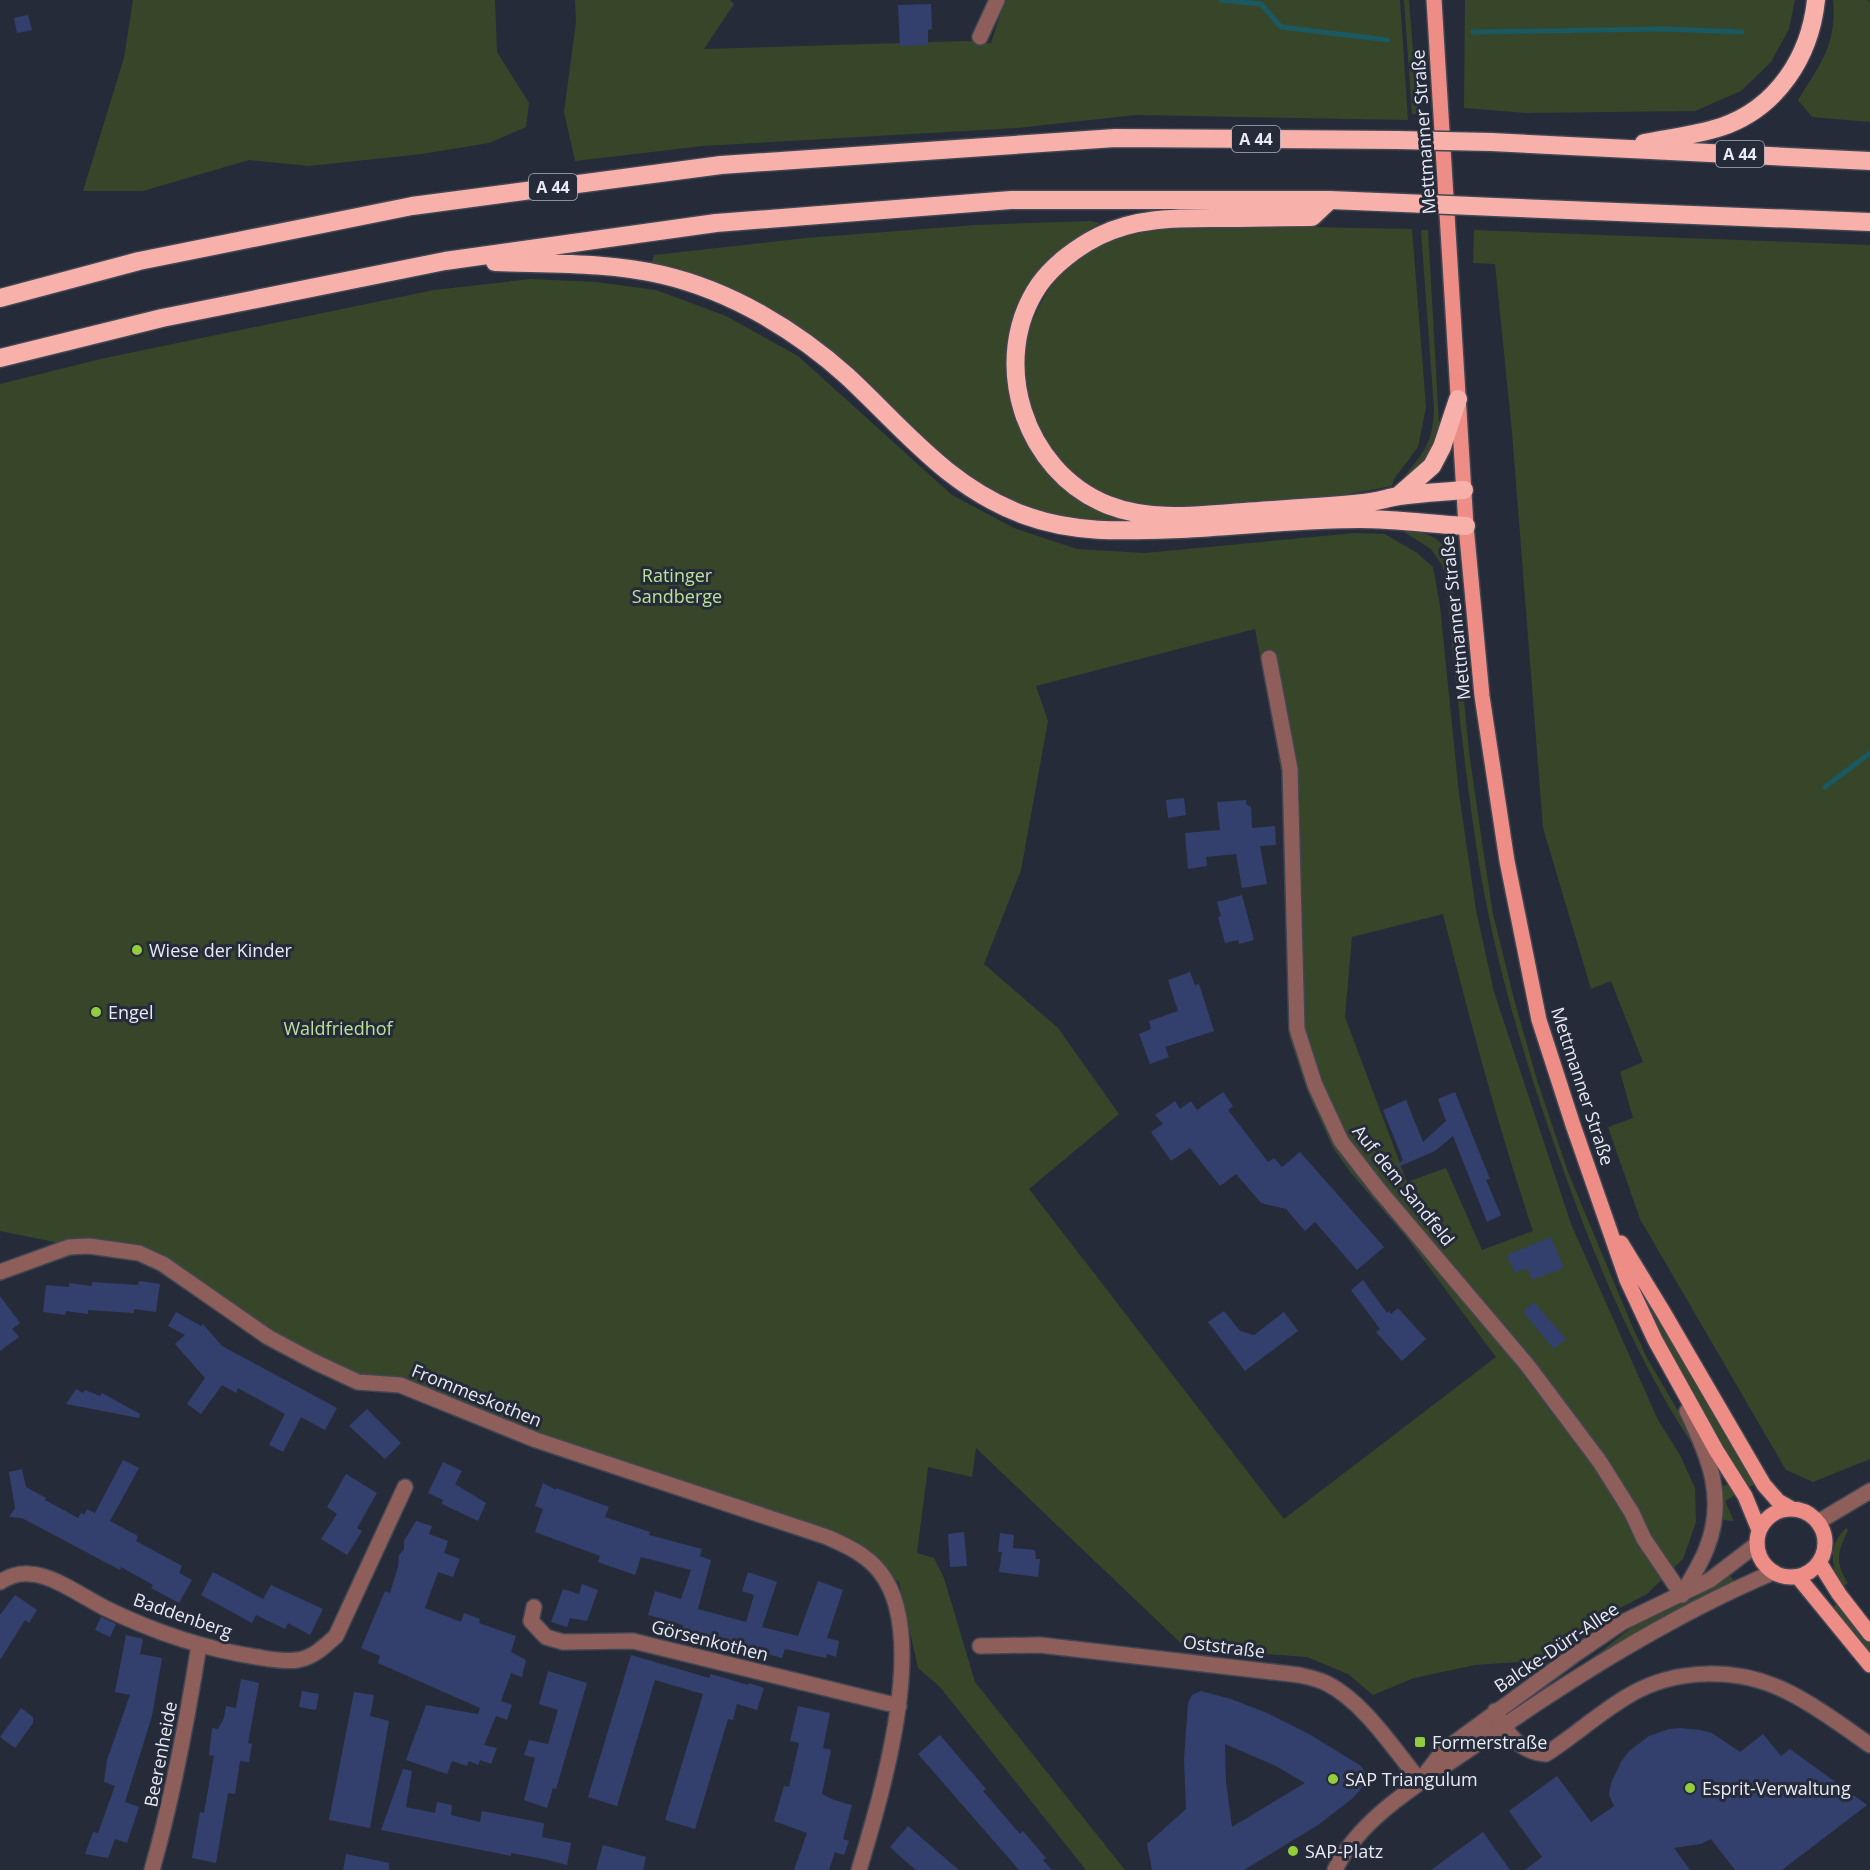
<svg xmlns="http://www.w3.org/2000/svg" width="1870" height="1870" font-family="'Open Sans',sans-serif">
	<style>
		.green { fill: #374628; fill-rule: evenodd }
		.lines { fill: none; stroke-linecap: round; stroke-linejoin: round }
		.stream { stroke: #1a5862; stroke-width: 5 }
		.building { fill: #33406d; fill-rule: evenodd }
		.minor-casing { stroke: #414653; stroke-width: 18 }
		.major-casing { stroke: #414653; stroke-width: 18 }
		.highway-casing { stroke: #414653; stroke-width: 21 }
		.minor { stroke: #8d5e5a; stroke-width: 15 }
		.major { stroke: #ed8d86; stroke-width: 15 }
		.highway { stroke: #f7b0aa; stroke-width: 18 }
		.highway-bridge-casing { stroke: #414653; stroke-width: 21; stroke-linecap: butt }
		.highway-bridge { stroke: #f7b0aa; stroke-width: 18 }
		.poi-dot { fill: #93cd3d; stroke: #262b39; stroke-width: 2 }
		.labels { text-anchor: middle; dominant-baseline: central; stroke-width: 6; stroke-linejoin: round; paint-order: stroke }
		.shield { fill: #262b39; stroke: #adb1bc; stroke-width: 1.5 }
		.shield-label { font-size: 16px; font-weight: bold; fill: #e7eaf4 }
		.street-label { font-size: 18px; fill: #e7eaf4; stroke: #262b39 }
		.park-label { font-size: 18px; fill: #bbe295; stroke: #262b39 }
		.poi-label { font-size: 18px; fill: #e7eaf4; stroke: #262b39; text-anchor: start }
	</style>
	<rect width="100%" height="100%" fill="#262b39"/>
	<path class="green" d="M133,0H495L497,52L529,103L526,127L489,143L422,154L309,166L249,160L143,191H83L124,58Z
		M575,0H730L734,4L704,49L967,41L991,43L1005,0H1400L1408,120L1136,115L1017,128L703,146L575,161L564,112L576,22Z
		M1404,0H1409L1418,114H1412Z
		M1465,0H1795L1789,29L1771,62L1741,91L1695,111L1527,113L1464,108Z
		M1833,0H1868L1870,3V122L1812,117L1798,100C1820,64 1837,45 1833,0Z
		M1090,221L1100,223L1075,238L1045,264L1027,290L1010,336L1007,368L1013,410L1030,448L1053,480L1081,503L1146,526L1067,521L1028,508L984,487L943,458L846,366L651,266L654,255L806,238L976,225Z
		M1160,224L1412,229L1426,407L1418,447L1394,479L1392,486C1364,491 1335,497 1307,500C1281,504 1255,504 1230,506C1189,508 1148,513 1109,497C1056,475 1022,415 1024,359C1024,331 1046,289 1064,269C1071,261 1090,245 1099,241C1119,234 1140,230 1160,224Z
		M1421,230H1428L1439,423C1434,453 1425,464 1402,483V479C1423,453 1433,444 1434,409Z
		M1474,230L1870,245V1459L1813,1482L1786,1470L1640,1219L1608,1127L1633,1118L1620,1072L1643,1062L1611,981L1591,989L1543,828L1512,432L1495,264L1473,263Z
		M531,279L596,282L656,290L726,316L798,356L952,495L1014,528L1077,549L1145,553L1355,533L1385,534L1417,553L1433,567L1440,606L1459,794L1476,910L1494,992L1571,1224L1658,1420L1680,1455L1695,1488L1696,1522L1683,1559L1647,1594L1574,1632L1535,1661L1475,1665L1414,1678L1373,1695L1348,1674L1307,1657L1186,1648L976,1448L972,1477L928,1467L917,1553L934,1558L944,1578L975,1682L1125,1870H1086L940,1687L918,1668L899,1582L881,1573L858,1551L400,1385L358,1382L315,1362L163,1264L0,1231V384L105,358L434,290ZM1255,629L1282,776L1289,1036L1308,1093L1333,1148L1350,1172L1407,1238L1496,1357L1284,1519L1029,1189L1119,1114L1058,1028L984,964L1021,870L1048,721L1036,686ZM1443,914C1470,1021 1498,1127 1533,1231L1482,1250L1446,1168L1407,1182L1345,1017L1352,937Z
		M1404,532C1424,530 1441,537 1450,556L1469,752L1483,849L1493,914L1514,999L1537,1080L1568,1172L1633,1328L1647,1358L1694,1438L1690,1441C1633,1352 1593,1255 1558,1155C1523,1056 1493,955 1477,851C1463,759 1454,666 1445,574L1442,565L1431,549Z
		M1647,1306L1658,1317L1722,1431L1755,1484L1748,1488L1687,1388Z
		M1730,1483L1737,1494L1725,1501L1734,1521L1722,1520V1487Z
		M1846,1528L1848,1530C1838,1552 1834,1561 1848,1583L1842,1587C1830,1567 1828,1545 1846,1528Z
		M1730,1575L1736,1584L1628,1637L1597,1658L1595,1656L1632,1627L1698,1596Z
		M1838,1603L1870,1643V1656L1831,1608Z"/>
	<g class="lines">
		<path class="stream" d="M1221,0L1261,4L1281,27L1388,40
			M1473,32L1666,29L1742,32
			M1825,787L1870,753"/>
	</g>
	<path class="building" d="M931,4L932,29L928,30V45L900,46L898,5Z
		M28,15L32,30L17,33L14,18Z
		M1184,798L1186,815L1168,818L1166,800Z
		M1246,800V804L1251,807L1252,828L1275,826L1276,845L1260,846L1267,884L1242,888L1236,854L1206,857L1207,866L1188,869L1185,833L1220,830L1217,802Z
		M1242,895L1254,940L1239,944L1238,940L1225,943L1218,917L1221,916L1217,902Z
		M1190,972L1195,985L1199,984L1214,1031L1165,1047L1169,1057L1150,1064L1139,1034L1151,1029L1149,1021L1178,1011L1168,980Z
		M1223,1092L1233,1106L1228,1110L1268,1162L1274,1158L1282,1167L1300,1152L1384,1247L1357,1270L1315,1222L1305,1231L1286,1209L1261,1203L1236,1174L1220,1186L1190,1148L1171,1161L1151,1132L1163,1124L1155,1115L1175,1101L1180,1109L1191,1101L1197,1110Z
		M1455,1092L1490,1179L1486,1180L1501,1215L1487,1222L1453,1136L1435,1151L1398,1167L1397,1165L1403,1160L1383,1110L1406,1100L1423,1142L1446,1121L1438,1099Z
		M1551,1237L1564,1268L1532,1280L1527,1268L1515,1273L1507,1255Z
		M1363,1280L1387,1313L1389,1311L1391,1314L1398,1308L1426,1339L1402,1361L1376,1332L1380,1329L1351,1290Z
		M139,1281L160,1284L156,1312L134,1309V1313L88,1310V1314L66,1311L65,1315L43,1312L46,1285L69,1287V1283L92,1286V1282L138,1285Z
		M0,1296L20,1323L12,1329L19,1337L0,1351Z
		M1534,1302L1566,1339L1554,1349L1523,1312Z
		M1224,1311L1240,1331L1254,1335L1284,1312L1298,1331L1245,1371L1208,1322Z
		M176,1312L201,1326L203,1324L222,1346L337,1408L325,1430L301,1417L283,1452L269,1445L285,1414L238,1388L236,1393L222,1385L201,1414L187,1404L205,1378L175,1344L185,1335L168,1326Z
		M76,1389L83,1393L85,1390L100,1396L102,1393L140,1414L139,1418L66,1404Z
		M367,1409L401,1443L385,1459L349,1426Z
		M123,1460L139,1468L110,1521L138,1536L136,1541L182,1566L179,1573L192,1580L179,1603L151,1588L153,1585L121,1567L120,1570L22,1518L9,1517L15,1508L9,1472L22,1469L26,1487L46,1498L45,1500L78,1518L81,1513L84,1515L87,1509L95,1513Z
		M443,1462L462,1471L455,1484L486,1503L478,1521L442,1504L443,1500L428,1493Z
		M346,1474L377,1493L357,1528L362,1531L347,1555L321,1539L337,1514L327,1507Z
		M543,1483L556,1490V1488L609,1507L605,1517L650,1532L649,1535L702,1549L700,1556L711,1560L698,1609L746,1622L754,1595L742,1591L748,1572L777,1582L762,1627L798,1636L818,1581L843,1590L827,1638L839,1641L836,1657L827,1654L826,1658L785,1649L782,1658L681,1632L683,1625L648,1615L655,1591L681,1599L691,1570L641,1557L635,1575L598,1562L600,1556L535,1532L543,1509L535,1506Z
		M416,1521L432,1526L429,1534L448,1541L444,1553L460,1559L453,1577L438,1572L425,1608L461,1622L464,1613L480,1619L479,1623L516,1636L511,1652L526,1660L522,1677L511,1673L501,1701L512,1705L507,1720L496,1716L484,1745L497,1748L491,1764L480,1760L478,1765L469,1761L467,1766L452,1761L447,1774L406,1760L426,1705L478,1714L480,1708L378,1663L380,1656L361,1648L385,1591L390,1593L398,1567L399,1555L404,1549V1541Z
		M964,1532L967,1566L950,1567L948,1534Z
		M1000,1533L1014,1535L1013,1548L1035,1550L1036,1559H1040L1038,1577L999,1572L1002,1552H998Z
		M213,1572L263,1599L271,1585L323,1609L310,1635L288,1623L285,1629L256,1615L252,1623L201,1595Z
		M582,1584L598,1590L587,1621L570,1618L567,1627L551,1622L563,1589L579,1594Z
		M15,1595L37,1610L29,1623L25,1620L0,1660V1615Z
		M101,1617L116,1624L110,1637L95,1630Z
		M126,1635L143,1639L140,1654L162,1658L152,1716L125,1802L139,1807L127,1843L115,1839L108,1858L85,1854L93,1832L98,1833L115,1786L104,1782L107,1760L130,1695L115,1692Z
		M631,1655L709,1678L711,1674L748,1685L749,1683L764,1688L757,1710L737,1704L733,1720L728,1719L695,1829L665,1820L703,1694L655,1680L617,1806L588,1797Z
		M548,1671L587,1683L556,1789L553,1788L547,1808L524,1800L535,1758L524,1755L529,1740L548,1744L558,1710L539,1704Z
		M241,1679L259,1683L248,1743L252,1744L249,1762L240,1761L235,1794L228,1793L216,1863L192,1858L200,1812L204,1813L214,1756L209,1755L212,1728L218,1729L224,1718L226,1706L236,1708Z
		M302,1691L319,1694L316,1710L299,1707Z
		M1201,1691L1231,1699L1267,1713L1309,1734L1361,1766L1367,1775L1366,1783L1353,1798L1318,1825L1244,1870H1152L1147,1844L1186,1809L1184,1759L1188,1703L1192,1695ZM1225,1744L1276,1766L1305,1783L1232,1827L1226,1782Z
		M354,1692L374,1695L370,1716L389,1721L370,1828L329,1820Z
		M798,1706L830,1713L823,1748L831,1750L822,1794L834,1800L852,1805L843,1839L849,1841L844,1855L835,1852L829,1870H794L807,1833L774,1821L784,1786L789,1787L799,1743L790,1741Z
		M21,1708L33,1717V1723L15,1748L0,1737Z
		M1680,1728L1700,1730L1712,1733L1740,1752L1763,1734L1781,1756L1790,1749L1867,1805L1782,1870H1735L1711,1839L1701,1844L1674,1848L1690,1870H1525L1542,1857L1509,1811L1557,1776L1591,1822L1614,1806L1609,1795L1611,1783L1621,1762L1629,1751L1649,1736L1669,1729Z
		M940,1735L986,1789L983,1791L1020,1834L1023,1831L1046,1858L1043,1860L1052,1870H1019L918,1754Z
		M403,1769L412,1771L406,1807L435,1813L437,1802L452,1805L451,1815L480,1822L482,1811L543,1823L544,1825L542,1837L571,1843L567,1865L544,1859L511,1853V1856L381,1830Z
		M908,1826L932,1847L959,1870H916L903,1859L890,1847Z
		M1483,1832L1510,1870H1431Z
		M603,1845L646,1857L643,1870H596Z
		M346,1854L389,1863V1870H343Z"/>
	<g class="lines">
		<defs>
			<path id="minor" d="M980,37L997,0
				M1269,658L1290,769L1297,1029L1315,1085L1341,1141L1379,1190L1528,1366L1600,1462L1632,1513L1644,1539L1682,1595
				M0,1272L69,1247L89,1246L139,1253L163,1264L268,1337L315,1362L358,1382L400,1385L536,1440L827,1537C847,1546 866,1554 880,1572C931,1636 880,1799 859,1870
				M1818,1522L1870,1491
				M0,1582C10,1576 18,1573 30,1574C54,1575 83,1597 105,1608C152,1631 204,1649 257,1657C270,1659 285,1662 298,1660C314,1657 325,1646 336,1636L405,1487
				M1682,1595C1690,1580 1700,1565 1706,1550C1727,1499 1709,1457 1687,1411
				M534,1607L531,1621L546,1637L563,1642L633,1641L899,1706
				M980,1646L1040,1645L1299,1675C1308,1677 1318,1679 1326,1683C1363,1701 1394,1749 1420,1781
				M1495,1711C1507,1733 1519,1752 1546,1754C1574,1736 1599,1713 1628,1696C1676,1667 1740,1667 1790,1693C1818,1707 1844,1727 1870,1745
				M1426,1773L1443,1751L1577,1653L1621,1623L1710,1580L1757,1544
				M152,1870C173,1796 187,1721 199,1645
				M1335,1870C1359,1818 1423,1781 1468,1750C1565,1683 1665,1618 1774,1572"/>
			<path id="major" d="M1434,0L1466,526L1482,696L1507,861L1539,1020L1573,1125L1627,1280L1655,1340L1716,1450L1745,1496L1759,1530
				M1621,1243L1662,1310L1764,1485L1778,1501L1792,1509
				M1757 1543a34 34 0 1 1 68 0a34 34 0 1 1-68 0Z
				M1819,1562L1839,1594L1870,1634
				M1798,1577L1870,1665"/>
			<path id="highway" d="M1491,142L1870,161
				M1644,143C1669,138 1696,135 1721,127C1777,108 1810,57 1816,0
				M1330,200L1312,217C1282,217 1251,218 1220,218C1179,218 1137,217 1099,236C1077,247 1053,265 1039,285C988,360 1024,472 1108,505C1151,522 1199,515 1244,512C1284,509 1324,507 1363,503C1376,502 1387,498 1399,496C1421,493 1442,492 1464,490
				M1495,207L1870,222
				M495,262C551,264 609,262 663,275C731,291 796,330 847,376C904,429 948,487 1024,515C1075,534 1127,531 1181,529C1240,526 1300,519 1360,519C1395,519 1431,524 1466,526
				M0,298L139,261L412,206L721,165L1115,138L1397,140
				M0,358L162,318L445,261L716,223L1011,200H1330L1403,203
				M1398,496L1432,466L1442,447L1458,399"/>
		</defs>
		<use href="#minor" class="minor-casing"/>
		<use href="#major" class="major-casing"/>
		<use href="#highway" class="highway-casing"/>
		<use href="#minor" class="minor"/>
		<use href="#major" class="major"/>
		<use href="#highway" class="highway"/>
		<defs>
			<path id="highway-bridge" d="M1397,140L1491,142
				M1403,203L1495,207"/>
		</defs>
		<use href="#highway-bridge" class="highway-bridge-casing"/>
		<use href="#highway-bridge" class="highway-bridge"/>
	</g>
	<g class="poi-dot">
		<circle cx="137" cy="950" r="6"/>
		<circle cx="96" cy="1012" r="6"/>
		<rect x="1414" y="1736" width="12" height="12" rx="3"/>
		<circle cx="1333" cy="1779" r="6"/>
		<circle cx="1690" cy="1788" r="6"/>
		<circle cx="1293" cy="1851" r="6"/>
	</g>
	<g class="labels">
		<g class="shield">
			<rect x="1232" y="126" width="48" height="26" rx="4.5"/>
			<rect x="1716" y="141" width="48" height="26" rx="4.5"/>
			<rect x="529" y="174" width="48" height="26" rx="4.5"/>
		</g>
		<g class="shield-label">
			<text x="1256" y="139">A 44</text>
			<text x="1740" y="154">A 44</text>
			<text x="553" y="187">A 44</text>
		</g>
		<g class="street-label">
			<text transform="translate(1423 132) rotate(-94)">Mettmanner Straße</text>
			<text transform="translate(1455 618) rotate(-96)">Mettmanner Straße</text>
			<text transform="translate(1583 1086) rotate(72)">Mettmanner Straße</text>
			<text transform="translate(1404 1185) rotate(51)">Auf dem Sandfeld</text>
			<text transform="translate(477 1395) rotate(22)">Frommeskothen</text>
			<text transform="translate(183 1615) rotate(19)">Baddenberg</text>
			<text transform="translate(710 1640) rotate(14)">Görsenkothen</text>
			<text transform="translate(1224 1646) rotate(7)">Oststraße</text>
			<text transform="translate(1556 1647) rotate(-34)">Balcke-Dürr-Allee</text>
			<text transform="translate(160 1754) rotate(-79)">Beerenheide</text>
		</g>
		<g class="park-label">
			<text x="677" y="575">Ratinger<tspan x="677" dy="21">Sandberge</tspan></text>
			<text x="338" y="1028">Waldfriedhof</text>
		</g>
		<g class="poi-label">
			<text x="149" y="950">Wiese der Kinder</text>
			<text x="108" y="1012">Engel</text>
			<text x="1432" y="1742">Formerstraße</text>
			<text x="1345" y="1779">SAP Triangulum</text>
			<text x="1702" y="1788">Esprit-Verwaltung</text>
			<text x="1305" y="1851">SAP-Platz</text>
		</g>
	</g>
</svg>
